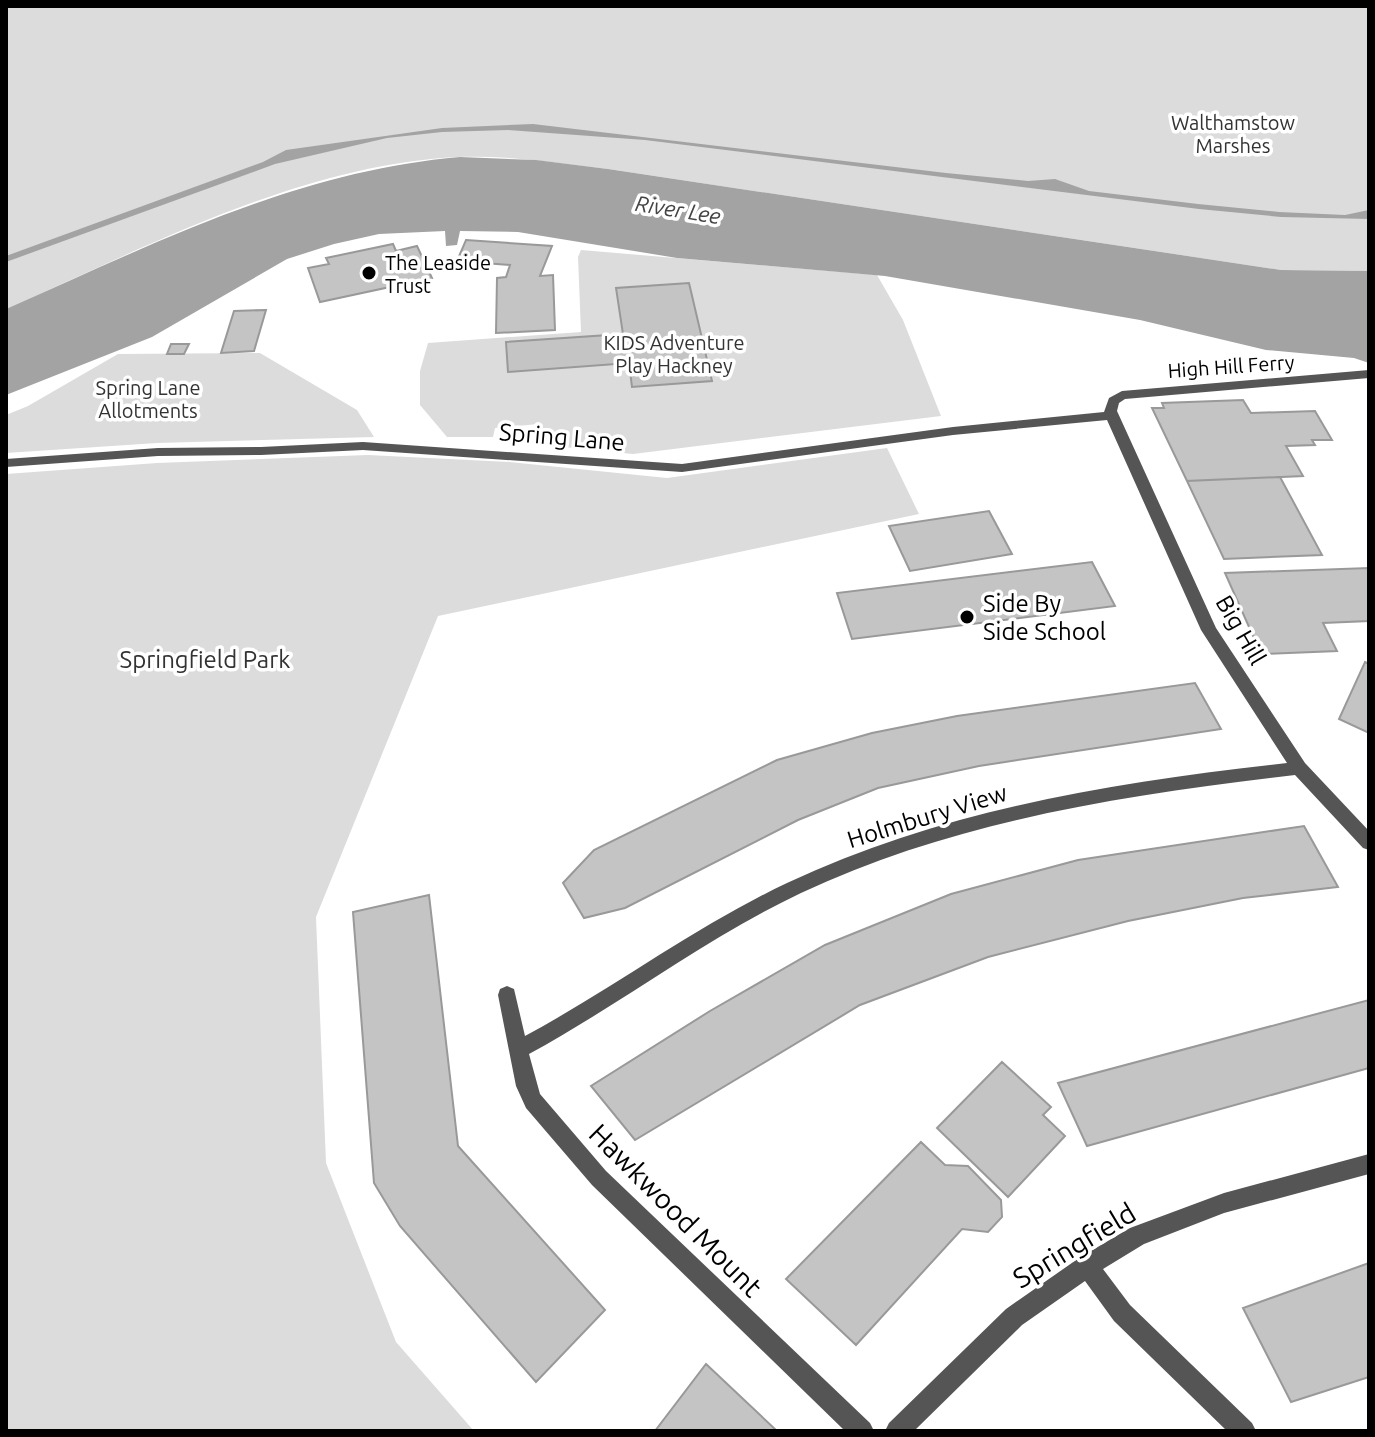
<svg xmlns="http://www.w3.org/2000/svg" width="1375" height="1437" font-family="Ubuntu,sans-serif">
	<style>
		.green { fill: #dcdcdc }
		.water { fill: #a3a3a3 }
		.building { fill: #c4c4c4; stroke: #999; stroke-width: 2 }
		.lines { fill: none; stroke-linecap: round; stroke-linejoin: round }
		.street { fill: #555; fill-rule: evenodd }
		.poi-dot { fill: #000; stroke: #fff; stroke-width: 3 }
		.labels { text-anchor: middle; dominant-baseline: central; stroke-width: 7; stroke-linejoin: round; paint-order: stroke }
		.far-park-label { font-size: 20px; fill: #333; stroke: #fff }
		.far-poi-label { font-size: 20px; fill: #000; stroke: #fff; text-anchor: start }
		.far-street-label { font-size: 20px; fill: #000; stroke: #fff }
		.far-water-label { font-size: 22px; font-style: italic; fill: #444; stroke: #fff }
		.street-label { font-size: 24px; fill: #000; stroke: #fff }
		.poi-label { font-size: 24px; fill: #000; stroke: #fff; text-anchor: start }
		.park-label { font-size: 24px; fill: #333; stroke: #fff }
		.near-street-label { font-size: 28px; fill: #000; stroke: #fff }
	</style>
	<rect width="100%" height="100%" fill="#fff"/>
	<path class="green" d="M6,6H1369V271L1281,270L608,169C559,163 507,155 457,157C300,165 147,247 6,309Z
		M581,250L877,275L903,320L941,416L633,454L554,446L539,424L495,428L493,437H447L420,405V371L428,343L581,332L578,257Z
		M260,353L357,410L374,437L157,443L6,453V415L28,406L118,354Z
		M887,448L919,514L438,616L316,917L326,1163L396,1342L474,1431H6V474L157,463L368,455L509,462L667,478Z"/>
	<path class="water" d="M533,124L946,173L1028,181L1055,179L1089,191L1198,204L1279,212L1345,215L1369,210V219L1281,217L1199,209L645,140L508,130L442,132L387,138L275,164L6,262V256L263,162L286,150L442,128Z
		M460,157L536,160L608,169L1281,270L1369,271V363L1354,358L1266,350L1140,320L885,276L677,258L518,232L460,231L457,245L446,246L445,231L379,234L334,244L287,259L152,337L6,395V309C154,244 296,171 460,157Z"/>
	<path class="building" d="M466,240L552,246L540,276L553,275L555,330L496,333L497,278L506,277L510,265L457,261Z
		M393,244L396,251L417,246L432,278L320,302L308,268L329,264L326,258Z
		M689,283L712,381L632,387L629,363L508,372L506,342L623,334L616,288Z
		M266,310L254,351L221,353L234,311Z
		M171,344H189L184,354H167Z
		M1243,400L1251,413L1315,411L1332,440H1312L1315,445L1286,446L1303,476L1187,481L1152,408H1164L1162,403Z
		M1280,477L1322,555L1224,559L1187,481Z
		M989,511L1012,554L910,571L889,526Z
		M1092,562L1115,606L852,639L837,593Z
		M1369,568V621L1323,623L1337,651L1261,654L1225,573Z
		M1365,662L1369,664V733L1339,719Z
		M1195,683L1221,729L979,766L878,788L798,820L625,908L584,918L563,883L594,850L777,760L872,733L957,716Z
		M1304,826L1338,887L1243,898L1128,921L988,957L860,1005L635,1140L591,1086L710,1011L825,945L951,894L1078,860Z
		M429,895L458,1146L605,1310L536,1382L400,1226L374,1183L353,912Z
		M1369,1000V1068L1087,1146L1058,1083Z
		M1002,1062L1051,1107L1043,1115L1065,1136L1008,1197L937,1128Z
		M921,1142L945,1165L968,1166L1001,1200L1002,1217L988,1232L962,1229L856,1345L786,1279Z
		M1369,1263V1377L1291,1402L1243,1308Z
		M706,1364L777,1431H655Z"/>
	<g class="lines">
		<path class="street" d="M1369,370V378L1125,399L1119,403L1117,411L1216,628L1305,763L1369,831V850L1363,848L1295,775C1126,795 956,820 801,893C706,938 621,1004 529,1054L540,1094L606,1171L870,1423L874,1431H845L592,1185L526,1108L516,1086L498,995L500,989L507,986L514,989L525,1036C614,988 696,926 787,883C944,809 1116,782 1287,763L1201,630L1107,420L953,435L682,472L363,450L261,455L158,456L6,467V459L158,448L261,447L363,442L682,464L953,427L1104,412L1109,398L1122,391Z
			M1369,1154V1174L1224,1213L1144,1244L1103,1269L1130,1305L1252,1423L1256,1431H1227L1114,1321L1085,1281L1022,1325L914,1431H885L889,1423L1006,1309L1079,1258L1130,1228L1224,1193Z"/>
	</g>
	<g class="poi-dot">
		<circle cx="369" cy="273" r="8"/>
		<circle cx="967" cy="617" r="8"/>
	</g>
	<g class="labels">
		<g class="far-park-label">
			<text x="1233" y="122">Walthamstow<tspan x="1233" dy="23">Marshes</tspan></text>
			<text x="674" y="342">KIDS Adventure<tspan x="674" dy="23">Play Hackney</tspan></text>
			<text x="148" y="387">Spring Lane<tspan x="148" dy="23">Allotments</tspan></text>
		</g>
		<g class="far-poi-label">
			<text x="385" y="262">The Leaside<tspan x="385" dy="23">Trust</tspan></text>
		</g>
		<g class="far-street-label">
			<text transform="translate(1231 366) rotate(-4)">High Hill Ferry</text>
		</g>
		<g class="far-water-label">
			<text transform="translate(678 209) rotate(9)">River Lee</text>
		</g>
		<g class="street-label">
			<text transform="translate(562 437) rotate(5)">Spring Lane</text>
			<text transform="translate(1241 630) rotate(60)">Big Hill</text>
			<text transform="translate(927 816) rotate(-17)">Holmbury View</text>
		</g>
		<g class="poi-label">
			<text x="983" y="603">Side By<tspan x="983" dy="28">Side School</tspan></text>
		</g>
		<g class="park-label">
			<text x="205" y="659">Springfield Park</text>
		</g>
		<g class="near-street-label">
			<text transform="translate(676 1210) rotate(45)">Hawkwood Mount</text>
			<text transform="translate(1074 1245) rotate(-31)">Springfield</text>
		</g>
	</g>
	<rect width="1375" height="1437" fill="none" stroke="#000000" stroke-width="16"/>
</svg>
